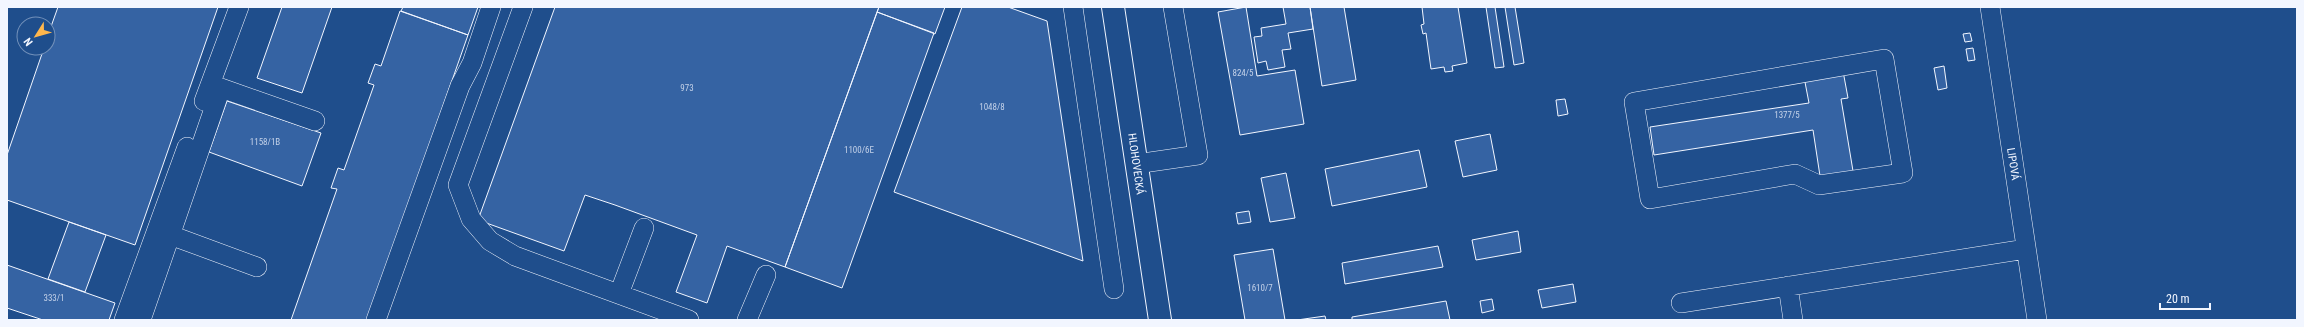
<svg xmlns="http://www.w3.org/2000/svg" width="2304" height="327" font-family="'Roboto Condensed',sans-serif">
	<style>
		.building { fill: #3563a3; stroke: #f2f6ff }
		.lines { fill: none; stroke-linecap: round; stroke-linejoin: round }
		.minor-casing { stroke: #f2f6ff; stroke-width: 20 }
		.major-casing { stroke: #f2f6ff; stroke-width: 24 }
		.minor { stroke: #1f4e8c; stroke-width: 19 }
		.major { stroke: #1f4e8c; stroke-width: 22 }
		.labels { text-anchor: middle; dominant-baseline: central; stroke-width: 3; stroke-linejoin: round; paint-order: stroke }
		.number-label { font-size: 9px; fill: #c3d1e8 }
		.street-label { font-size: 11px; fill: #f2f6ff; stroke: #1f4e8c }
	</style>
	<rect width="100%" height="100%" fill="#1f4e8c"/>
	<path class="building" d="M58,7H218L135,245L7,200V155L44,48H48V35Z
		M282,7H332L302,93L257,78Z
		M403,7H478L468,35L401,11Z
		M555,7H879L785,267L727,246L707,303L676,292L697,235L615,205L585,195L564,251L478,220Z
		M879,7H945L935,34L877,12Z
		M962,7H1008L1047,21L1083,261L894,192Z
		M1246,7L1257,76L1295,70L1304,124L1240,135L1218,12Z
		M1283,7H1310L1313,29L1288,33L1291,49L1282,50L1285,67L1268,70L1266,61L1258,63L1254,37L1262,36L1261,28L1286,24Z
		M1310,7H1344L1356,80L1322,86Z
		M1422,7H1458L1467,63L1452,66L1453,71L1445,72L1444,67L1431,69L1426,33L1423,34L1421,25L1424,24Z
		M1486,7H1495L1504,67L1495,68Z
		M1505,7H1515L1524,63L1514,65Z
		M400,11L468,35L397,237L374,320H291L337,189L331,188L338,168L344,170L374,85L368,83L375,64L381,66Z
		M877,12L934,33L842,288L785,267Z
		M1970,33L1972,41L1965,42L1963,34Z
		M1973,48L1975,60L1968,61L1966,49Z
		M1944,66L1947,88L1938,90L1934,68Z
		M1843,71L1848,98L1841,99L1853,171L1820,176L1813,130L1654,155L1650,127L1809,103L1804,77Z
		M1565,99L1568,114L1558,116L1556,100Z
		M227,101L321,133L302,186L209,152Z
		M1490,134L1497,170L1463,177L1455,141Z
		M1419,150L1427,187L1332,206L1325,169Z
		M1286,173L1295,218L1270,222L1261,178Z
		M1249,211L1251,222L1238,224L1236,213Z
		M69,222L106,235L85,292L48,279Z
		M1518,231L1521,252L1476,260L1472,240Z
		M1438,246L1443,267L1345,284L1342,263Z
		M1273,249L1285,320H1245L1234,255Z
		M7,265L115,303L109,320H43L7,308Z
		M1573,284L1576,302L1542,308L1538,290Z
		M1492,299L1494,310L1482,313L1480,301Z
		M1446,301L1450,320H1352V317Z
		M1325,316L1326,320H1297Z"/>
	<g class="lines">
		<defs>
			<path id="minor" d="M523,7L458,185L471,219L490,241L515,256L689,320
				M1073,7L1114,289
				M1990,7L2037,320
				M1884,59L1903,173L1819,185L1795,174L1650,199L1634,102Z
				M204,101L239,7
				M1136,164L1198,155L1173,7
				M170,235L257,267
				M1788,286L1793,320
				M619,294L644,228
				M1681,303L2026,249
				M124,320L187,147
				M141,320L221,88L315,121
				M376,320L460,86L472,63L491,7
				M747,320L766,275"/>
			<path id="major" d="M1113,7L1160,320"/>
		</defs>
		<use href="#minor" class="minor-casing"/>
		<use href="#major" class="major-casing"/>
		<use href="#minor" class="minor"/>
		<use href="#major" class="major"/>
	</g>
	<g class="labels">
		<g class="number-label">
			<text x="1243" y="73">824/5</text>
			<text x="687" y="88">973</text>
			<text x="992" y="107">1048/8</text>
			<text x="1787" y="115">1377/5</text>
			<text x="265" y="142">1158/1B</text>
			<text x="859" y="150">1100/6E</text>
			<text x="1260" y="288">1610/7</text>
			<text x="54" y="298">333/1</text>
		</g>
		<g class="street-label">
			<text transform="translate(1136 164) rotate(82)">HLOHOVECKÁ</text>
			<text transform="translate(2013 164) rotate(81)">LIPOVÁ</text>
		</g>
	</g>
	<rect width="2304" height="327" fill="none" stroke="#f2f6ff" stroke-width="16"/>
	<g transform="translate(36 36) rotate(233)"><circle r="19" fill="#1f4e8c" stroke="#7391ba"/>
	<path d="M0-3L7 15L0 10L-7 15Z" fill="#ffb74d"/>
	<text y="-6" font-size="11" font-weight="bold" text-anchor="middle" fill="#f2f6ff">N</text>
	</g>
	<path d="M2160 303v6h50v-6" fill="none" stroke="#f2f6ff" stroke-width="2"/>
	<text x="2166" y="303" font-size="12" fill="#f2f6ff" stroke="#1f4e8c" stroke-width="3" paint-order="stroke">20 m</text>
</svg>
